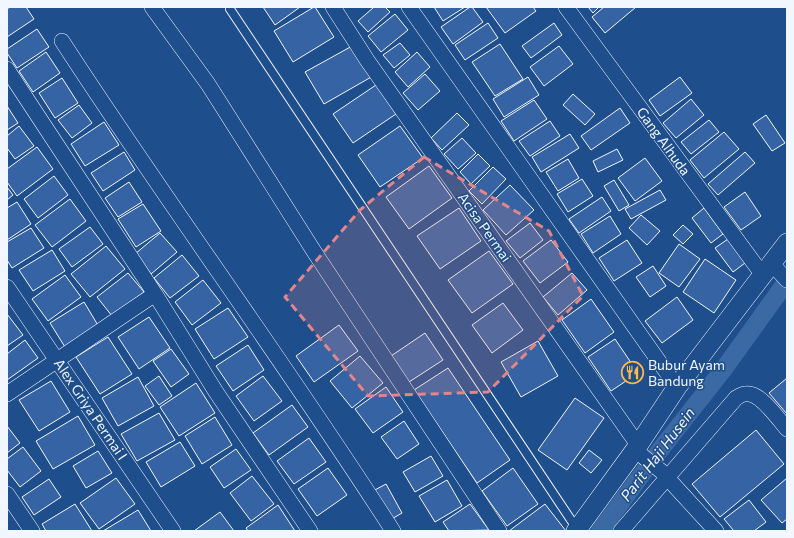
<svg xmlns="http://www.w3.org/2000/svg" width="794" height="538" font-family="Commissioner,sans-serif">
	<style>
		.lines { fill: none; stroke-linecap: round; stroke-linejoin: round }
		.canal { stroke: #3b69a3; stroke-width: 18 }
		.building { fill: #3563a3; stroke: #f2f6ff }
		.service-casing { stroke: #f2f6ff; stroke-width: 10 }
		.minor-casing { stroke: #f2f6ff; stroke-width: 16 }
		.tertiary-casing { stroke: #f2f6ff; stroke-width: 20 }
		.service { stroke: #1f4e8c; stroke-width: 8 }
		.minor { stroke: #1f4e8c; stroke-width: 15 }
		.tertiary { stroke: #1f4e8c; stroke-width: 19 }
		.marked { fill: #e38589; fill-opacity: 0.2; stroke: #e38589; stroke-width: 3; stroke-dasharray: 8 5; stroke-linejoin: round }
		.labels { text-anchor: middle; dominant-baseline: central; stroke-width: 3; stroke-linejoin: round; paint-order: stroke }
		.street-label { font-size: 14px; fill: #f2f6ff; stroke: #1f4e8c }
		.poi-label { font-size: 14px; fill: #f2f6ff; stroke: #1f4e8c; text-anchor: start }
		.water-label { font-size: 15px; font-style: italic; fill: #f2f6ff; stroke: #1f4e8c }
	</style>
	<rect width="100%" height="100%" fill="#1f4e8c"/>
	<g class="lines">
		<path class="canal" d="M600,531L660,450L723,370L787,281"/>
	</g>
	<path class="building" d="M10,7H26L34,19L7,37V9Z
		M263,7H300L275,25Z
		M314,7H315L334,37L293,62L274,31Z
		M374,7H385L390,12L368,32L358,21Z
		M434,7H465L443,21Z
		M470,7H472L483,22L453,44L441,27Z
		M486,7H533L536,11L505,33Z
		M588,7H599L593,13Z
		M604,7H636L605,33L592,17Z
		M395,14L408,30L381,52L368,36Z
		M488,23L498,38L465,60L455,45Z
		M554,23L562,35L531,58L522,46Z
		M37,29L49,47L17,68L7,53V49Z
		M400,43L410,55L394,68L383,55Z
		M500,44L523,79L495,96L472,62Z
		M354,45L373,76L324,104L305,72Z
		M559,46L573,64L544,86L530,67Z
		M46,52L60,73L33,92L19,71Z
		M417,52L430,67L408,87L395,72Z
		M425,74L440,91L418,110L403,93Z
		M528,77L539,95L504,117L493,99Z
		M680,77L692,93L660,116L649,100Z
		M62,78L78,103L55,118L39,93Z
		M376,85L396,114L353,143L333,114Z
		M573,94L595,114L585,125L563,105Z
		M691,99L704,115L676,138L663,123Z
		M534,100L547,119L514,141L501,121Z
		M79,105L92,123L72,138L58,120Z
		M7,106L18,123L7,130Z
		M620,108L630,123L591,150L581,136Z
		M457,113L469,125L442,150L431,138Z
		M766,115L785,143L772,151L753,124Z
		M709,120L719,132L691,154L681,142Z
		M550,121L560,136L530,156L519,141Z
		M104,122L119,145L85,166L71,144Z
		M19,126L34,146L15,159L7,148V136Z
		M400,126L423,158L380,187L358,155Z
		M724,132L739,149L704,178L690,160Z
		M570,134L579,148L541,172L532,157Z
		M462,138L476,153L458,169L444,154Z
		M37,147L53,169L17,196L7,182V169Z
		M617,149L623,160L598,172L593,161Z
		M124,152L135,170L103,191L91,173Z
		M745,152L755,163L718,195L708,184Z
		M478,154L490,166L471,184L460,172Z
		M645,158L662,181L635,201L618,178Z
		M568,159L579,178L558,191L546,172Z
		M429,166L452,198L409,229L386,197Z
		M493,167L506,179L482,204L469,191Z
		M54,176L68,195L38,218L24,199Z
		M582,179L593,196L568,212L557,194Z
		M614,180L629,205L619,211L604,186Z
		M129,182L142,202L118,217L105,198Z
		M510,185L534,210L506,235L483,210Z
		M7,187L13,195L7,200Z
		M660,190L666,200L631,219L625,209Z
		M745,192L761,216L741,230L724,207Z
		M602,197L611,211L579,233L569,219Z
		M70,199L86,221L52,247L35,225Z
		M17,202L31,224L7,240V208Z
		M143,204L161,231L136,247L118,219Z
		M459,208L481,241L440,269L417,236Z
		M704,208L723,234L711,243L692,218Z
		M641,215L660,231L647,245L629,228Z
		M610,216L621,234L593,253L581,234Z
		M530,223L543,240L520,258L506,241Z
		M683,225L693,234L683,244L673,235Z
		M90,227L103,244L72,267L59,249Z
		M31,228L44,248L12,268L7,260V242Z
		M160,233L177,252L151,274L135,254Z
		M728,239L745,263L733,272L715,248Z
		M551,240L568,262L540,283L523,261Z
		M627,240L642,263L614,281L599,258Z
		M679,244L700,259L679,287L659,273Z
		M106,246L125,269L90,297L71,274Z
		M52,250L65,271L33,291L19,270Z
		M489,251L513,284L472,313L448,280Z
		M182,255L199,276L170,298L154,278Z
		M705,259L736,280L714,313L683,292Z
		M653,266L666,286L650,297L636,277Z
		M128,273L144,292L112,316L97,297Z
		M572,273L587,290L558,315L543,297Z
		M65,275L81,297L48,321L32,299Z
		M203,280L221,303L192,325L175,302Z
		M677,297L693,320L662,343L645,321Z
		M591,299L614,332L585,353L562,320Z
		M84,302L99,327L65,347L50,323Z
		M503,303L523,330L492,353L472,325Z
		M228,308L248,337L214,359L195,329Z
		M7,314L23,335L7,346Z
		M149,317L170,348L139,369L118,337Z
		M339,325L358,351L314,382L296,356Z
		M425,333L443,360L409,382L391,356Z
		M108,337L132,374L100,394L76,357Z
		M615,339L638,373L611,391L588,357Z
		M25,340L38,358L7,380V354Z
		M538,341L558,376L521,397L501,362Z
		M248,345L264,370L233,391L216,366Z
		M171,349L189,374L171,387L153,361Z
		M360,356L383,383L352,408L330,381Z
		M448,368L510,460L477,483L414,390Z
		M159,376L172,396L159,405L145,386Z
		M263,376L282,401L254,421L236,396Z
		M138,377L154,406L118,426L102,398Z
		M787,378V414L769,393Z
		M51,381L70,412L39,431L19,400Z
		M196,383L215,413L179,436L160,407Z
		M386,387L403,412L373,433L355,409Z
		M575,398L604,418L567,470L538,450Z
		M292,405L308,427L269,455L253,433Z
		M159,413L175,440L137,461L121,434Z
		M78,416L95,445L53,469L36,441Z
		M215,417L232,445L202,464L185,436Z
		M404,421L419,444L397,459L381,437Z
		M7,426L20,443L7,453Z
		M756,430L784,464L720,517L692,484Z
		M309,438L326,462L294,484L277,461Z
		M180,442L195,466L161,487L146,462Z
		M23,447L41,471L20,487L7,470V459Z
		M236,449L251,470L224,488L210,467Z
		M589,450L602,460L591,473L579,463Z
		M98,451L112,473L86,488L73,466Z
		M431,456L443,476L415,492L403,472Z
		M328,468L347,495L317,516L298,489Z
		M513,468L538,504L507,526L482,491Z
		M252,476L274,504L251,521L230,493Z
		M116,478L135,504L99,529L80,503Z
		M787,478V519L782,523L761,500Z
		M49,479L61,497L34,515L22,497Z
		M447,480L462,506L435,522L419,496Z
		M386,484L402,513L390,520L373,491Z
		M749,500L766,522L754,531H734L724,519Z
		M75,504L92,531H46L42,524Z
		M470,504L489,530L449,531L443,522Z
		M545,504L566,531H509Z
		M278,505L295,531H248L246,528Z
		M138,510L151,531H103Z
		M220,512L234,531H194Z"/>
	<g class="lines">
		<defs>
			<path id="service" d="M230,9L577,529"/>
			<path id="minor" d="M152,7L208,84L315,253L499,531
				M333,7L367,60L638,445
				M409,7L677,387
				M566,7L762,274
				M62,41C169,206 287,365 393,531
				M7,69L155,294L216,392L310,531
				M771,263L787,280
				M7,287L173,531
				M7,394L155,294
				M635,450L661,471L716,531
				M7,494L32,531
				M621,531L736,398C738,397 742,394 745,394C760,391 778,419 787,429"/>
			<path id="tertiary" d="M576,531L635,450L677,387L787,243"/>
		</defs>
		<use href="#service" class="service-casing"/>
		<use href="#minor" class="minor-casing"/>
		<use href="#tertiary" class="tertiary-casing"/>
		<use href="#service" class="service"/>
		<use href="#minor" class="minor"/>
		<use href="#tertiary" class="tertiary"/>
	</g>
	<path class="marked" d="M424,157L549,231L583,296L488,392L368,396L285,297L360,210Z"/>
	<defs>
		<symbol id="restaurant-ring" viewBox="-11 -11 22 22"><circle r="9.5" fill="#1f4e8c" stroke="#ffb74d" stroke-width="1.5"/><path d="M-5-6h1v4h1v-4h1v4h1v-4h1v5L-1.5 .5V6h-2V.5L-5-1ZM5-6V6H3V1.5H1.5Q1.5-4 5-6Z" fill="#ffb74d"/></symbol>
	</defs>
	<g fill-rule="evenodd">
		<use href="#restaurant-ring" x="620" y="360" width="25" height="25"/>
	</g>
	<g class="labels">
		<g class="street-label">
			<text transform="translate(664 141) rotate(54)">Gang Alhuda</text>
			<text transform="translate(485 227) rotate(55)">Acisa Permai</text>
			<text transform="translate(91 409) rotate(56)">Alex Griya Permai I</text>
		</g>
		<g class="poi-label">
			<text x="648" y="364">Bubur Ayam<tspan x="648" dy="16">Bandung</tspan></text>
		</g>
		<g class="water-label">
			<text transform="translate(657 454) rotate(-53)">Parit Haji Husein</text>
		</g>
	</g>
	<rect width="794" height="538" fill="none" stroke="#f2f6ff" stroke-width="16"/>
</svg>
